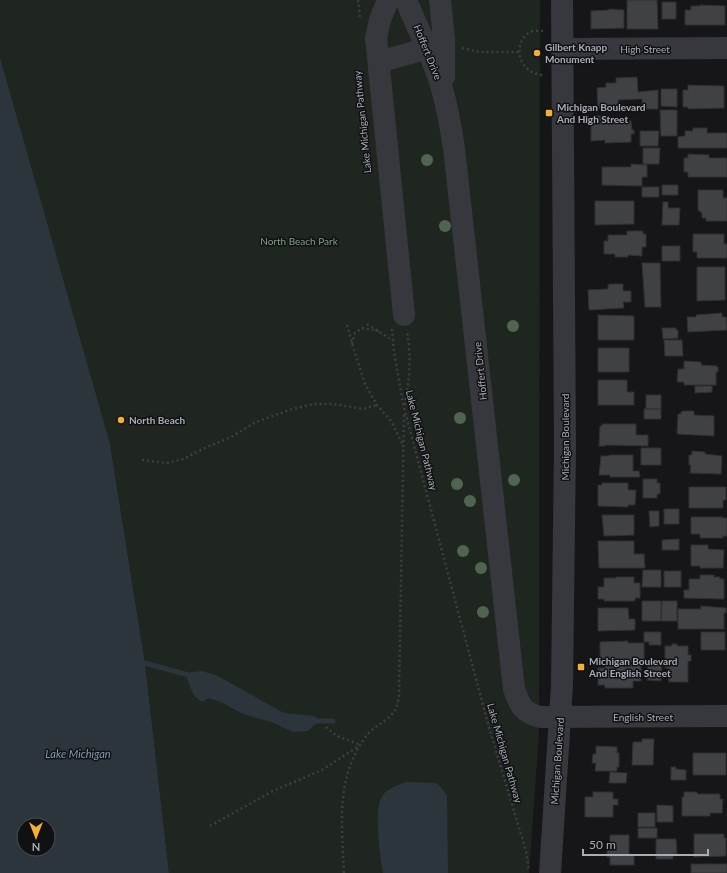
<svg xmlns="http://www.w3.org/2000/svg" width="727" height="873" font-family="Lato,sans-serif">
	<style>
		.green { fill: #1e261f }
		.water { fill: #2c353c; fill-rule: evenodd }
		.lines { fill: none; stroke-linecap: round; stroke-linejoin: round }
		.stream { stroke: #2c353c; stroke-width: 5 }
		.building { fill: #404145; stroke: #303034 }
		.path { stroke: #3d3f44; stroke-width: 2.5; stroke-dasharray: 2 3; stroke-linecap: butt }
		.minor { stroke: #37383d; stroke-width: 22 }
		.tree { fill: #506452 }
		.poi-dot { fill: #f2b134; stroke: #111113; stroke-width: 1.5 }
		.labels { text-anchor: middle; dominant-baseline: central; stroke-width: 3; stroke-linejoin: round; paint-order: stroke }
		.poi-label { font-size: 10px; font-weight: bold; fill: #a8adb8; stroke: #111113; text-anchor: start }
		.street-label { font-size: 10px; fill: #a8adb8; stroke: #111113 }
		.park-label { font-size: 10px; fill: #7fa381; stroke: #111113 }
		.water-label { font-size: 11px; font-style: italic; fill: #7f9bb3; stroke: #111113 }
	</style>
	<rect width="100%" height="100%" fill="#161618"/>
	<path class="green" d="M0,0H540L539,733L529,873H169L145,663L110,444L0,94Z"/>
	<path class="water" d="M0,58L110,444L145,663L169,873H0ZM24,825H48V849H24Z
		M202,671L218,676L284,713L315,716L318,721L308,731L293,732L271,722L243,714L221,702L208,698L202,702C191,695 189,685 186,673Z
		M406,782L437,783L447,795L448,873H383C380,855 374,814 381,798C384,790 398,785 406,782Z"/>
	<g class="lines">
		<path class="stream" d="M145,663L192,676
			M312,721H333"/>
	</g>
	<path class="building" d="M627,0H657L658,29H627Z
		M662,2H676V19H662Z
		M700,5L725,6V25H685V10H691V6H700Z
		M609,9L624,10V28L591,29V11L609,10Z
		M637,77L638,92L658,90V109H642V99H638L618,100L619,109H598L597,88L606,87V83H616V78Z
		M688,85L724,86V108L688,109V107H683V90H688Z
		M661,89H677V107L661,106Z
		M660,110H677V136H661Z
		M596,116H601V119H620V121H631L632,130H634V134H631V142L605,143V140L591,141V121Z
		M693,128H707V133H727V148H678V137L685,136V131H693Z
		M640,131H659L658,146H640Z
		M643,148H660L659,164H643Z
		M688,154L709,155V158H727V177H688V172H684V158H688Z
		M631,164L647,165V177H642V186L602,185V167H631Z
		M662,185H678V195H662Z
		M642,187H659V197H642Z
		M698,190H723V198H727V221H706V218H702V213L698,210Z
		M595,201H634V224L595,225Z
		M663,202H668V208H680L679,225H662Z
		M627,231H643V234H646V247H642V256L628,255V257H615V254H604V241H608V235H627Z
		M693,234H724V244H727V258H697V252H693Z
		M662,246H680V261H662Z
		M642,263H660L661,307H645Z
		M697,267H725V300L697,301Z
		M610,284H623V291H631V302H623L624,308L589,310L588,290L608,289V285Z
		M722,313V317H726L727,330L688,332L687,317H696V315Z
		M598,315L634,316V340H598Z
		M662,328H676V330H678V338L663,339Z
		M664,340H682L683,356H665Z
		M598,348H629V372H598Z
		M684,361L701,362V365L717,366V367H718V372H716V385H684V382H677L678,369H684Z
		M598,380H627V392H634V405H598Z
		M695,386H712V392L695,393Z
		M646,395H661V409H646Z
		M644,409H661V419H644Z
		M684,411H694V415L714,416V436L677,434L678,414H681V412Z
		M602,424H636V435H648V446L605,445V446H599L600,426H602Z
		M641,448H661V465H641Z
		M692,451L705,452V454L722,456L721,474L690,473L691,465H689V455H692Z
		M609,455H633V471H639L640,477H610V475H599L601,456H609Z
		M643,479H657V483H660V494H657V498H643Z
		M602,483H628V490H636L635,505H628V507L598,506V485H602Z
		M689,487H726V500H723V508H689Z
		M664,509H679V524H664Z
		M649,511H659V526L650,527Z
		M602,515H634V535L604,536Z
		M691,517H723V518H727V536H723V538H700V534H691Z
		M679,539V550H662V540Z
		M598,541H634V554H644L645,568H599Z
		M691,545H708V549L724,550L723,568H700V566H691Z
		M643,570H661V587H642Z
		M664,571H681V587H664Z
		M700,575H714V577H720V579H724V599L684,598V590H689V579H700Z
		M616,577H634V583H640V598H635V601H604V599H598V587H604V578H616Z
		M642,601H661V621H642Z
		M662,601H677V621H661Z
		M701,606L726,608V613H724V629H678V609H701Z
		M598,608H628L629,619H635V630L598,631Z
		M644,632H661V645H649V642H644Z
		M701,632H725V650H701Z
		M628,641V643H644V662H600V642Z
		M672,644H677V646H688V655H691V661H688V682H669L668,668H665V646H672Z
		M648,662L662,663L661,681L647,680Z
		M605,664L641,665V681H633V688H605V685H598V668H605Z
		M642,739H654L653,765H632L633,742H642Z
		M596,746L617,747V753H619V767H617V771H595L596,763H592L593,754H596Z
		M693,753H726V775H693Z
		M671,767H676V769L686,770V780H671Z
		M610,772L627,773L626,783H609Z
		M593,792H613V799H618V805H613V817H585V797H593Z
		M684,792H697V794H720V799H723L722,813H710V816H682V797H684Z
		M657,805L673,806V822H657Z
		M638,813H655V827H638Z
		M638,828H657V838H638Z
		M694,834H724V838H726V856L694,857Z
		M610,835H629V855H634V865H610V857H607V844L610,845Z
		M656,839H676L677,854H673V859H656Z
		M691,864H727V873H691Z"/>
	<g class="lines">
		<path class="path" d="M358,0L360,18
			M543,31C539,31 534,30 530,32C511,44 519,74 543,75
			M462,48L480,52H520
			M367,324L392,340
			M347,325L355,353L365,384L377,405L391,421L403,445
			M392,329L394,352L404,408L488,724L526,851L529,871
			M352,344L355,333L362,328L379,331
			M405,405C409,382 412,356 407,333
			M142,460L167,463L183,459L207,447L231,437L256,422L289,410L313,404H333L363,409L377,405
			M326,727L337,736L361,745
			M210,826L271,792L322,770L359,746
			M344,873C342,823 335,777 367,735C374,726 386,722 393,713C397,710 398,701 399,696L404,412"/>
		<path class="minor" d="M388,0L380,20L376,38L404,315
			M406,0C416,25 428,48 437,73C446,98 450,123 454,148L514,689C520,706 523,713 541,717L727,716
			M440,0L444,38V77
			M563,49L727,48
			M379,62L428,48
			M550,873L562,685L565,446L562,0"/>
	</g>
	<g class="tree">
		<circle cx="427" cy="160" r="6"/>
		<circle cx="445" cy="226" r="6"/>
		<circle cx="513" cy="326" r="6"/>
		<circle cx="460" cy="418" r="6"/>
		<circle cx="514" cy="480" r="6"/>
		<circle cx="457" cy="484" r="6"/>
		<circle cx="470" cy="501" r="6"/>
		<circle cx="463" cy="551" r="6"/>
		<circle cx="481" cy="568" r="6"/>
		<circle cx="483" cy="612" r="6"/>
	</g>
	<g class="poi-dot">
		<circle cx="537" cy="53" r="4"/>
		<rect x="545" y="109" width="8" height="8" rx="2"/>
		<circle cx="121" cy="420" r="4"/>
		<rect x="577" y="663" width="8" height="8" rx="2"/>
	</g>
	<g class="labels">
		<g class="poi-label">
			<text x="545" y="47">Gilbert Knapp<tspan x="545" dy="12">Monument</tspan></text>
			<text x="557" y="107">Michigan Boulevard<tspan x="557" dy="12">And High Street</tspan></text>
			<text x="129" y="420">North Beach</text>
			<text x="589" y="661">Michigan Boulevard<tspan x="589" dy="12">And English Street</tspan></text>
		</g>
		<g class="street-label">
			<text x="645" y="49">High Street</text>
			<text transform="translate(428 52) rotate(68)">Hoffert Drive</text>
			<text transform="translate(362 122) rotate(-96)">Lake Michigan Pathway</text>
			<text transform="translate(480 371) rotate(-96)">Hoffert Drive</text>
			<text transform="translate(565 437) rotate(-90)">Michigan Boulevard</text>
			<text transform="translate(422 440) rotate(76)">Lake Michigan Pathway</text>
			<text x="643" y="717">English Street</text>
			<text transform="translate(505 753) rotate(74)">Lake Michigan Pathway</text>
			<text transform="translate(557 761) rotate(-86)">Michigan Boulevard</text>
		</g>
		<g class="park-label">
			<text x="299" y="241">North Beach Park</text>
		</g>
		<g class="water-label">
			<text x="78" y="753">Lake Michigan</text>
		</g>
	</g>
	<g transform="translate(36 837) rotate(180)"><circle r="19" fill="#111113" stroke="#4d4f55"/>
	<path d="M0-3L7 15L0 10L-7 15Z" fill="#f2b134"/>
	<text y="-6" font-size="11" font-weight="bold" text-anchor="middle" fill="#a8adb8">N</text>
	</g>
	<path d="M583 849v6h125v-6" fill="none" stroke="#a8adb8" stroke-width="2"/>
	<text x="589" y="849" font-size="12" fill="#a8adb8" stroke="#111113" stroke-width="3" paint-order="stroke">50 m</text>
</svg>
